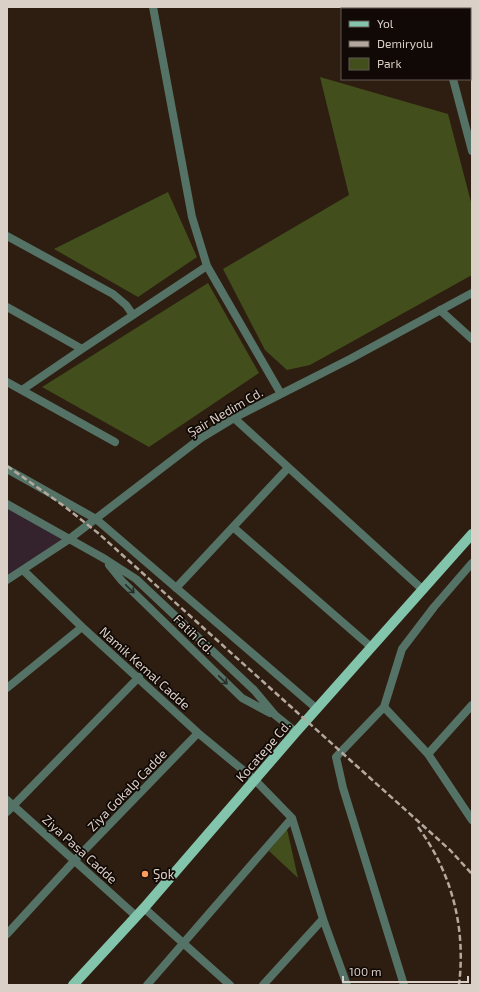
<svg xmlns="http://www.w3.org/2000/svg" width="479" height="992" font-family="'Exo 2',sans-serif">
	<style>
		.industrial { fill: #34232c }
		.green { fill: #424e1b }
		.lines { fill: none; stroke-linecap: round; stroke-linejoin: round }
		.minor { stroke: #547366; stroke-width: 8 }
		.major { stroke: #83c5ac; stroke-width: 10 }
		.rail { stroke: #b5a99f; stroke-width: 2.5; stroke-dasharray: 6 3; stroke-linecap: butt }
		.oneway { stroke: #282e27 }
		.poi-dot { fill: #ff9b5b; stroke: #110905; stroke-width: 1.5 }
		.labels { text-anchor: middle; dominant-baseline: central; stroke-width: 3.5; stroke-linejoin: round; paint-order: stroke }
		.street-label { font-size: 13px; fill: #dbd0c8; stroke: #110905 }
		.poi-label { font-size: 13px; fill: #dbd0c8; stroke: #110905; text-anchor: start }
	</style>
	<rect width="100%" height="100%" fill="#2e1e11"/>
	<path class="industrial" d="M7,504L68,540L7,580Z"/>
	<path class="green" d="M320,77L448,114L472,206V275L310,365L287,370L265,350L223,269L349,195Z
		M168,192L197,257L138,297L54,249Z
		M208,283L259,373L149,447L42,387Z
		M287,829L298,878L269,851Z"/>
	<g class="lines">
		<path class="minor" d="M433,7L434,9
			M453,79L472,151
			M7,236L113,294L126,305L133,315
			M207,266L281,394
			M7,307L82,349L22,390
			M440,310L472,339
			M82,349L207,266L192,217L153,7
			M7,382L115,442
			M234,418L422,589
			M7,469L96,519L317,709
			M7,504L105,559L136,579L254,690L275,715L296,732
			M233,527L371,647
			M109,565L122,581L242,698L270,713
			M23,570L82,627L198,733L255,780L292,818L323,919L347,985
			M7,580L68,540L201,438L234,418L350,359L472,293
			M176,588L288,468
			M7,688L82,627
			M384,707L428,754L472,820
			M428,754L472,705
			M7,800L136,916
			M7,812L139,677
			M144,908L230,985
			M7,934L75,860L198,733
			M147,985L292,818
			M263,985L323,919
			M404,985L343,788L336,757L384,707L402,649L434,607L472,563"/>
		<path class="major" d="M73,985L144,908L296,732L472,534"/>
		<path class="rail" d="M7,466L64,506L98,533L450,850L472,874
			M418,827C452,873 466,928 459,985"/>
	</g>
	<defs><path id="oneway-shaft" d="M-6 0H5M1.5-3L5.5 0L1.5 3" fill="none" stroke-width="1.6" stroke-linecap="round" stroke-linejoin="round"/></defs>
	<g class="oneway">
		<use href="#oneway-shaft" transform="translate(130 589) rotate(44)"/>
		<use href="#oneway-shaft" transform="translate(223 680) rotate(44)"/>
	</g>
	<circle class="poi-dot" cx="145" cy="874" r="4"/>
	<g class="labels">
		<g class="street-label">
			<text transform="translate(225 412) rotate(-30)">Şair Nedim Cd.</text>
			<text transform="translate(194 634) rotate(44)">Fatih Cd.</text>
			<text transform="translate(145 668) rotate(42)">Namik Kemal Cadde</text>
			<text transform="translate(263 751) rotate(-49)">Kocatepe Cd.</text>
			<text transform="translate(127 790) rotate(-46)">Ziya Gokalp Cadde</text>
			<text transform="translate(80 849) rotate(42)">Ziya Pasa Cadde</text>
		</g>
		<g class="poi-label">
			<text x="153" y="874">Şok</text>
		</g>
	</g>
	<rect width="479" height="992" fill="none" stroke="#dbd0c8" stroke-width="16"/>
	<rect x="341" y="8" width="130" height="72" fill="#110905" stroke="#625953"/>
	<rect x="349" y="21" width="20" height="6" fill="#83c5ac" stroke="#625953"/>
	<text x="377" y="28" font-size="12" fill="#dbd0c8">Yol</text>
	<rect x="349" y="41" width="20" height="6" fill="#b5a99f" stroke="#625953"/>
	<text x="377" y="48" font-size="12" fill="#dbd0c8">Demiryolu</text>
	<rect x="349" y="58" width="20" height="12" fill="#424e1b" stroke="#625953"/>
	<text x="377" y="68" font-size="12" fill="#dbd0c8">Park</text>
	<path d="M343 976v6h125v-6" fill="none" stroke="#dbd0c8" stroke-width="2"/>
	<text x="349" y="976" font-size="12" fill="#dbd0c8" stroke="#110905" stroke-width="3" paint-order="stroke">100 m</text>
</svg>
